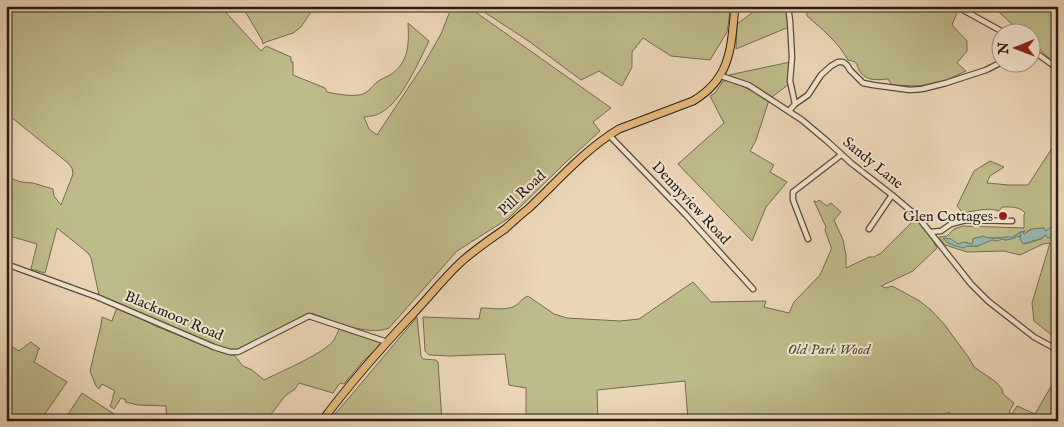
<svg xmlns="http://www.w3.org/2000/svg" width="1064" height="427" font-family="'IM FELL English',serif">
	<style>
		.green { fill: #bebb8a; stroke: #726c50; fill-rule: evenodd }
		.water { fill: #98b8b1; stroke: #6a7a73 }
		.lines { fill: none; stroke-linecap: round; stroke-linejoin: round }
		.minor-casing { stroke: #574b3e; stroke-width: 7 }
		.primary-casing { stroke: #261d15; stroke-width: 9 }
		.minor { stroke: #f2e4d0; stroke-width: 4.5 }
		.primary { stroke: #e6ba7c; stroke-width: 7 }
		.poi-dot { fill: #8f2418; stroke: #f2e4d0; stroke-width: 2 }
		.labels { text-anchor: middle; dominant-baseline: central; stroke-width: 4; stroke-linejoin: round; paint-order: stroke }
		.street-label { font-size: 15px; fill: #261d15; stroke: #f2e4d0 }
		.poi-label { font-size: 15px; fill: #261d15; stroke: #f2e4d0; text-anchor: end }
		.park-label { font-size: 15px; font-style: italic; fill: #544c38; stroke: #f2e4d0 }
	</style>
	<rect width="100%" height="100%" fill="#ebd5b7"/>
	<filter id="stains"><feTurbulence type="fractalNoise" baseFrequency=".004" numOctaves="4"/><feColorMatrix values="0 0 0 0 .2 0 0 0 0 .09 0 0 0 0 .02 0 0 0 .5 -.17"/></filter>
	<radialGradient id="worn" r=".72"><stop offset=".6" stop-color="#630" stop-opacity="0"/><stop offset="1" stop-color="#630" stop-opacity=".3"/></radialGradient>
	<path class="green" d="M6,6H220L261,51L266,46L291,57V62H293V75L325,88L327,92C336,94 357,98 365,93C371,90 374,83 380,80C383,78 387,77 390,75C409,63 409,44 408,23L429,41C419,61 402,101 382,112C376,116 370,116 364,117L369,129L377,135L424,64L441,34L452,6H467L611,108L593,122L600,131L566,162L509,218L457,251L389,328C367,337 332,320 311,313L236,350L225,349L99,295L91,258L88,253L57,228L45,273L31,269L37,244L6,235V177L21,182L33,183L53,189L54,196L61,205L73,174L72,168L68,163L6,113Z
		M242,6H315L301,27L293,33L266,42L263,44L262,40Z
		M475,6H731L727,32L710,60L671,56L643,38L632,52V67L622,86L599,71L581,80L530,42Z
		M761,6H786L789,27L736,49L737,24Z
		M812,6H919L922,9L924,6H951L958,10L952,25L967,41V51L957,63L966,71L940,83L916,86L892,85L888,79C879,80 867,81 861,73C855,65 860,62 848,60C838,42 822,29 807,16V11Z
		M992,6H1058V63L1055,64L1032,42V32H1021Z
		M790,62L789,84L772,97L758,89L730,76L729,75Z
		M728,80L744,87L769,100L756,140L750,151L774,165L770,172L787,182L766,207L752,241L678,164L724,123L710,96L715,93L723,81Z
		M1058,139V340L1034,321L1032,303L1050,243L1043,244L1020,255L1004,251L967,252L945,245L939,237L947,236L954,229L963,226L1024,228V215L1025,213C1019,206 1011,207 1002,207L999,211C988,207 974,211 963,213L957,206L974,171L990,161L1004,167L990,176L987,183L1009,185H1028ZM1044,228V230L1046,231L1055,228V233L1053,235H1046L1041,239L1024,244L1022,234L1016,236L1015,238L1005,240L1001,238L1006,237L1012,238L1020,232L1025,231L1023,233L1024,234L1029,230L1034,229ZM983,236L986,238H1000L989,240L978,246H967L964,247L948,243L946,241L958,244L967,242L970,245L973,243V239C977,237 980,238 983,236Z
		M819,200L827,206L831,203L841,212L834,220L843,240L846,255V268L869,257H874L881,253L916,218L928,232L937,248L913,271L881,286L886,288L892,286L918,300L931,310L944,324L969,358L974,367L996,382L1002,389L1003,394L1014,403L1009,412L1012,414L1017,406L1035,414L1056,378L1058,379V421H952L949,412L933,421H688L685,381L597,390L598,421H526V388L509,385L505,354L449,356L429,355L425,351L423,317L479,319L481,308C491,308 506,311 515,306C520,303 522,298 528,296L554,314L567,318L620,321L639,319L693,282L711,302L766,301L764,307L789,313L794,302L820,275L831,250V247L825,230L826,227L814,201L817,202Z
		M117,307L158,327L226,354L234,355L243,366L252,370L264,380C280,372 325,353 334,340C336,336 338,332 339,329L381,342V343L374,352L363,361L344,384L340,383L333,393L299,383L295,389L285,396L266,421H167L166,406L138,405L125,402L126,400L121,398L114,409L110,406C113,401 112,396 115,391L102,384L99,389L96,386L90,371L101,325L102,317L112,321Z
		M417,317L421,356L423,359L436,360L438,362L442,421H328L342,406Z
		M31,342L40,349H38L37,355L34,362L67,382L42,418L45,421H6V343L19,351Z
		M82,393L114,414L112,420L113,421H66L67,416Z"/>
	<path class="water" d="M1051,227L1057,228C1055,233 1054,236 1048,238L1046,235L1040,239L1023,244L1020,239L1021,234L1019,237L1016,236L1015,238L1006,240L1001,239L998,241L992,240L978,246H967L963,248C956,246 947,244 943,238L951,239L958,244L964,242L971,244L973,243V239C977,237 980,238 983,236C991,240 998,238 1007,237C1012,236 1009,239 1014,236C1018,234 1019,232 1025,231L1023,233L1024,234L1032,229L1044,228L1046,231Z"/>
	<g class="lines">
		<defs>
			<path id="minor" d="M788,6L790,21L792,57L790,81L795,104
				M956,6L1003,32
				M1032,50L1054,66H1058
				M721,76L748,85L756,90L802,120L827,141L851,163L892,195L918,217L971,284L988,301L1034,337L1058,350
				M789,111L795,104L808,95L821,75L831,66L838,62H843L847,65L850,70L863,83L873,85L910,90L922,89L946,83L986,70L1002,62
				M609,135L686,215L753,289
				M869,229L892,195
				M930,232L941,231L951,224L966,220L1012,221
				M808,239L793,200V192L841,155
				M6,264L97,297L214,347L230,352H238L309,316L387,342"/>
			<path id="primary" d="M322,421C350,383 381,348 413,314C429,297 443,279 460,263C474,250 489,240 505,229C513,222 520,215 528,209C558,181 584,150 619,129L693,101C732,78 731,46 735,6"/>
		</defs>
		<use href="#minor" class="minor-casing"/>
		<use href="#primary" class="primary-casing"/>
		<use href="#minor" class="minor"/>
		<use href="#primary" class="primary"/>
	</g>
	<circle class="poi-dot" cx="1003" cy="216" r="5"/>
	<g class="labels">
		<g class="street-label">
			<text transform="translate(873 163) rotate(39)">Sandy Lane</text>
			<text transform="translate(522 193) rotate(-43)">Pill Road</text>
			<text transform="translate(691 203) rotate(47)">Dennyview Road</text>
			<text transform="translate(174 316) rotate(23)">Blackmoor Road</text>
		</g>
		<g class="poi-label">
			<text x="993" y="216">Glen Cottages</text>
		</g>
		<g class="park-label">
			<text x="829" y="349">Old Park Wood</text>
		</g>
	</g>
	<rect width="1064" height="427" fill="none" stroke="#ebd5b7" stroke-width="25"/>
	<rect x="8" y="8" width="1049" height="412" fill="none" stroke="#261d15" stroke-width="2.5"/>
	<rect x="12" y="12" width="1039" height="402" fill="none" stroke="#261d15"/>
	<g transform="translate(1016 48) rotate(269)"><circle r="24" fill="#f2e4d0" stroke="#a09485"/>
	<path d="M0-4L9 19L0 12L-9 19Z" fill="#8f2418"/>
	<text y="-8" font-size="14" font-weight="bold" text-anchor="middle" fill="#261d15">N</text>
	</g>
	<rect width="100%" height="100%" filter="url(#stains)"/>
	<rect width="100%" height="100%" fill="url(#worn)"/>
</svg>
